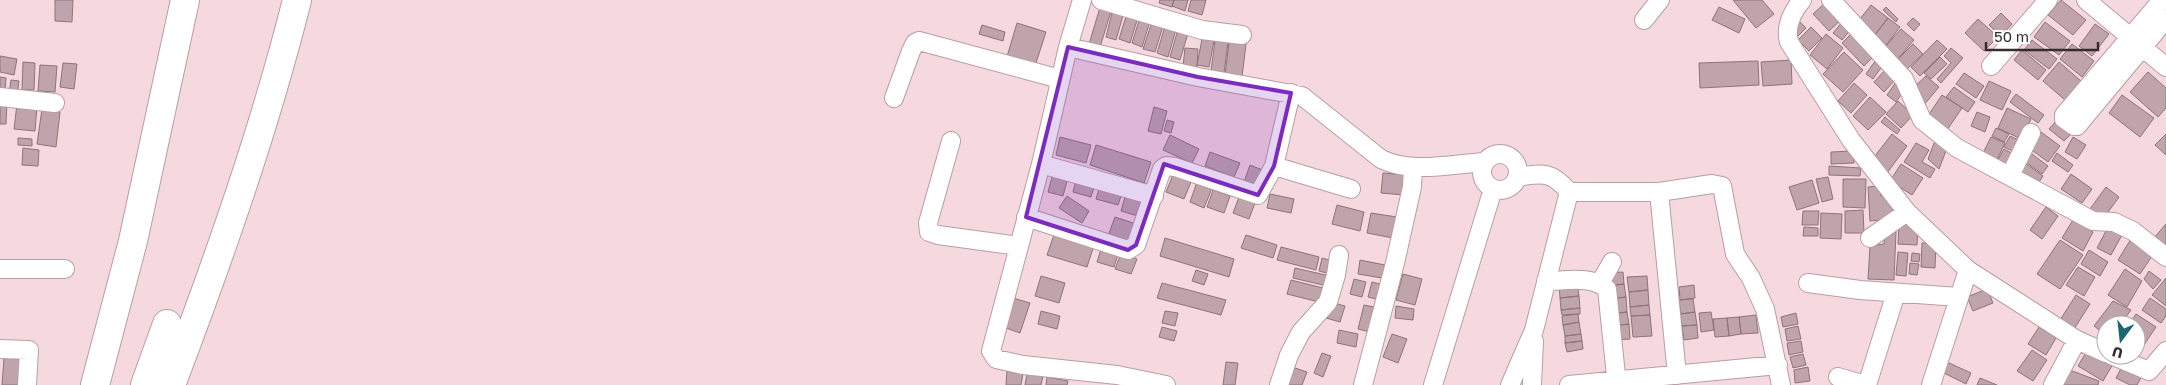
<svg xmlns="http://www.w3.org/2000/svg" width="2166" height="385" font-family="'Golos Text',sans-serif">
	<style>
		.building { fill: #bfa5ab; stroke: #8d747a }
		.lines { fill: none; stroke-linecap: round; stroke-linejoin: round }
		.minor-casing { stroke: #b89ea4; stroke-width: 20 }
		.motorway-casing { stroke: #b89ea4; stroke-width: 30 }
		.minor { stroke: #fff; stroke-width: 18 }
		.motorway { stroke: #fff; stroke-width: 28 }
		.marked { fill: #7b2cbf; fill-opacity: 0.2; stroke: #7b2cbf; stroke-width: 4; stroke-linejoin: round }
	</style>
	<rect width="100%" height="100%" fill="#f5d9df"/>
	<path class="building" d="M55,0H73L72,22L55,21Z
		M1160,0H1174L1172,7L1159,3Z
		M1174,0H1188L1185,11L1172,6Z
		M1191,0H1206L1202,15L1188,11Z
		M1733,0H1762L1774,14L1756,28Z
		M2061,0L2086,20L2073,35L2048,15Z
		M1102,1L1113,5L1100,47L1089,44Z
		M1826,2L1842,19L1829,31L1813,14Z
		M1871,5L1888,18L1873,37L1856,24Z
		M1719,7L1745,19L1739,33L1712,20Z
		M1886,7L1898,19L1896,22L1883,10Z
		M1113,9L1124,12L1116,40L1106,37Z
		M1128,10L1139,14L1130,43L1119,39Z
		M2001,13L2012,24L2001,36L1989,25Z
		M1141,14L1151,18L1142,47L1132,43Z
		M1888,18L1900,27L1884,48L1872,39Z
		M1913,18L1920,24L1914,31L1907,24Z
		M1153,19L1164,23L1155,52L1143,49Z
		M1797,19L1806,28L1798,36L1789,27Z
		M1978,19L1998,37L1984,51L1965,33Z
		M1843,21L1852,28L1842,40L1833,33Z
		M2045,22L2070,41L2059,55L2034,37Z
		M1017,23L1046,32L1034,69L1006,60Z
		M1166,23L1177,26L1168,57L1157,53Z
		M2095,24L2109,34L2092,56L2079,46Z
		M982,25L1005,32L1003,41L979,34Z
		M1179,26L1189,30L1180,60L1170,57Z
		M1811,27L1822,38L1809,51L1798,40Z
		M1901,29L1914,40L1897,60L1884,48Z
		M1855,30L1877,53L1864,66L1842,43Z
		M1216,33L1229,35L1224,73L1211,71Z
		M1230,34L1247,36L1242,77L1225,75Z
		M1826,34L1843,48L1827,69L1810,55Z
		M1202,39L1214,41L1209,67L1197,65Z
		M1937,40L1947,49L1920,76L1911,67Z
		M2032,40L2057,59L2049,69L2024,50Z
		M1913,44L1923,54L1907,69L1897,60Z
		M2072,44L2094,61L2082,77L2060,59Z
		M1185,48L1198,49L1197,67L1183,66Z
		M1951,48L1963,58L1941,83L1937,79L1951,63L1944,56Z
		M2022,50L2046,70L2038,80L2014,60Z
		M1844,52L1863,70L1843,92L1823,74Z
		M0,56L17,59L14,75L0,72Z
		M1940,57L1947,64L1931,79L1924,73Z
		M1791,60L1792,84L1763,86L1761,62Z
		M1876,60L1883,65L1873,79L1866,74Z
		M1758,61L1759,85L1700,88L1699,63Z
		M23,62L35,63L34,90H22Z
		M2059,62L2081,81L2065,100L2043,81Z
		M63,63L77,64L74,89L60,87Z
		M40,65L57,66L55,92L38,91Z
		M1886,69L1896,79L1884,92L1874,82Z
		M2148,72L2166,88V108L2158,117L2130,92Z
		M1964,73L1984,86L1976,98L1956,84Z
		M1926,76L1939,87L1923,106L1913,88Z
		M0,77L6,78L5,92L0,91Z
		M11,80L19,81L17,96L9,95Z
		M1989,81L2011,91L2002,110L1980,100Z
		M1896,82L1905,89L1896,102L1887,95Z
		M1854,83L1867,95L1851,113L1838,101Z
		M1954,87L1975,102L1968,112L1946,97Z
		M2016,94L2044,115L2038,123L2010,102Z
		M1942,95L1962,108L1945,133L1925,120Z
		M2122,95L2154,118L2140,137L2109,113Z
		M1870,97L1886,112L1868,130L1853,116Z
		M0,101H7L6,124H0Z
		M1898,101L1913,115L1901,128L1886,114Z
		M17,104L37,106L35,131L14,129Z
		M1154,107L1167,111L1161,134L1148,131Z
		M2007,108L2031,119L2021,139L1998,128Z
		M42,109L60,112L56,147L37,144Z
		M1977,112L1990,117L1985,132L1971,126Z
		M1885,117L1900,130L1897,134L1881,122Z
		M1167,120L1174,122L1171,133L1164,131Z
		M2057,120L2072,133L2064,141L2049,129Z
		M1996,128L2009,134L2004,142L1992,136Z
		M2041,132L2060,146L2048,162L2029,148Z
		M1892,134L1907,146L1887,173L1871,161Z
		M2166,134V155L2155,145Z
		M1170,135L1199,149L1192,163L1163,150Z
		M2010,136L2025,143L2019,154L2004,147Z
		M1060,137L1091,145L1086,163L1056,155Z
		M1991,137L2005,143L1994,166L1980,159Z
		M2073,137L2086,145L2077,159L2065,152Z
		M18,138L32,139V146L18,145Z
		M1936,138L1949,143L1939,169L1928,159Z
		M1916,143L1929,150L1922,162L1935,169L1930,178L1904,162Z
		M1096,145L1151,162L1144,183L1090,165Z
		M23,148L39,150L38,166L22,165Z
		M2004,149L2017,156L2008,172L1995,165Z
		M1853,151L1854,163L1831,164V152Z
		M2028,151L2048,166L2042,174L2022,159Z
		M1210,152L1240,163L1234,177L1205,166Z
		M2057,153L2073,165L2068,172L2052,161Z
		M2021,160L2043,176L2035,188L2012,173Z
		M1901,164L1923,178L1912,195L1890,181Z
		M1250,165L1265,171L1260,187L1244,182Z
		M1829,166L1861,168L1860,176L1829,175Z
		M1054,170L1069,174L1063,196L1048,192Z
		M1383,173L1405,175L1404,195L1381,193Z
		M2071,174L2092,189L2082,203L2061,189Z
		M1173,175L1191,182L1184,199L1166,192Z
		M1077,176L1096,181L1091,197L1073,192Z
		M1828,177L1833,199L1822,202L1816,179Z
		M1843,179H1866L1865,208L1843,207Z
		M1812,180L1819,203L1797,210L1789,187Z
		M1197,182L1212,188L1204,208L1190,202Z
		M1101,183L1123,190L1118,205L1096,199Z
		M1880,186L1881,196H1892L1893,219L1870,221L1868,187Z
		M2106,187L2119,197L2103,219L2090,209Z
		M1127,190L1147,197L1141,217L1121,211Z
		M1213,190L1230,196L1224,213L1207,207Z
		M1270,194L1294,199L1291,213L1267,208Z
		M1067,196L1089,211L1082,223L1059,208Z
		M1239,197L1255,203L1249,219L1233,213Z
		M1337,205L1364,212L1360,231L1332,224Z
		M2046,207L2058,216L2042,239L2030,230Z
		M1863,210L1864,233H1845V211Z
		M1803,211H1819L1818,225H1802Z
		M1371,213L1397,217L1393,238L1367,233Z
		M1821,213L1842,214L1841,239L1820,238Z
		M1115,217L1136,224L1130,243L1108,236Z
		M2073,220L2093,232L2083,251L2062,238Z
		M1899,224L1918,225L1917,245L1898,244Z
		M2166,224V250L2153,239Z
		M1804,227L1818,228V236H1803Z
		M2108,227L2122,235L2111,255L2097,248Z
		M1056,229L1095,242L1087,267L1047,255Z
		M1885,230L1896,232L1894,280L1868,279L1870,246L1884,244Z
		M1246,235L1277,245L1273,258L1241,248Z
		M1165,238L1234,259L1229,277L1160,256Z
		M2131,239L2154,253L2140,274L2118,260Z
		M2060,240L2083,255L2060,289L2037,274Z
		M1922,243H1936L1935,268L1921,267Z
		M1102,246L1119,251L1114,267L1097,262Z
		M1281,247L1319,257L1316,270L1277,260Z
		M2089,250L2108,262L2100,276L2081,264Z
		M1898,252L1908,253L1906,276L1896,275Z
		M1121,253L1137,259L1131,274L1115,269Z
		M1912,253L1920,254L1919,262L1911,261Z
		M1322,258L1333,261L1330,274L1319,271Z
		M1360,260L1385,265L1382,278L1358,274Z
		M1910,263L1919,264L1917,275L1909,274Z
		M2078,267L2095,277L2084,296L2066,285Z
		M1295,268L1330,276L1327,286L1293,278Z
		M2125,269L2142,281L2127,307L2108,295Z
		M1196,270L1208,274L1204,285L1192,281Z
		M2149,271L2161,280L2153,289L2144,279Z
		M1623,272L1624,284L1608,286L1606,273Z
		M1403,274L1422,279L1415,305L1396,300Z
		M1041,276L1065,283L1059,303L1035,296Z
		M1647,276L1648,290L1629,292L1627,277Z
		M2166,278V306L2152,295Z
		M1354,279L1366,282L1362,297L1350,294Z
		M1291,280L1323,288L1319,302L1287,294Z
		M1577,281L1579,296L1560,298L1559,283Z
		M1372,282L1384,285L1380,300L1368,297Z
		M1162,283L1226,300L1221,315L1157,298Z
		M1624,284L1626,297L1609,299L1608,286Z
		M1694,285L1695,298L1680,300L1679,287Z
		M1987,289L1993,303L1973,311L1967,297Z
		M1648,290L1649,305L1630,307L1629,292Z
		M2076,295L2090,304L2074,329L2060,320Z
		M1579,296L1580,308L1561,310L1560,298Z
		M1626,297L1627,312L1611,314L1609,299Z
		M1013,298L1030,303L1020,333L1003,327Z
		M2150,298L2166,309V316L2161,323L2142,310Z
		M1693,299L1695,312L1681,314L1679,300Z
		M2113,301L2131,310L2120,325H2106V335L2094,326Z
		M1330,302L1345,306L1340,322L1326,318Z
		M1364,305L1379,308L1374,333L1358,329Z
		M1649,305L1650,315L1631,316L1630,307Z
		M1396,306L1414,309L1413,320L1395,318Z
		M1580,308V314L1562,315L1561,310Z
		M1041,311L1060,316L1057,329L1038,324Z
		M1165,311L1178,313L1175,326L1162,323Z
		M1627,312L1629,324L1612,326L1611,314Z
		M1695,312L1697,325L1682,326L1680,314Z
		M1711,312L1714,330L1701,332L1699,313Z
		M1796,313L1798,324L1783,327L1781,317Z
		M1578,314L1579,322L1563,325L1562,316Z
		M2136,314L2156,327L2140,351L2136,349V325H2129Z
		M1650,315L1652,336L1633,337L1631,316Z
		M1756,315L1758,333L1741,334L1739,317Z
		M1739,317L1741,334L1729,336L1727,318Z
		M1727,318L1729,336L1715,337L1713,319Z
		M1579,322L1581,334L1565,336L1563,325Z
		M1629,324L1630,339L1614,340L1612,326Z
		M1697,325L1698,338L1684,340L1682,326Z
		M1798,326L1801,339L1787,341L1785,329Z
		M1162,327L1177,331L1174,341L1159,337Z
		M2039,327L2056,338L2046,355L2028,344Z
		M1339,330L1358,334L1356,347L1337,343Z
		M1392,334L1407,339L1398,363L1383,357Z
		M1581,334L1582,341L1565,343V336Z
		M1582,341L1583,349L1567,352L1565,343Z
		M1801,341L1803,352L1789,355L1787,343Z
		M2088,349L2113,364L2103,381L2078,366Z
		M2032,350L2047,360L2033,381L2017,371Z
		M1322,353L1331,356L1323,377L1314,373Z
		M1803,354L1806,365L1793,368L1790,357Z
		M4,358L21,359L20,385H2Z
		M1226,362L1238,363L1235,385H1223Z
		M1947,362L1971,373L1966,384L1942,372Z
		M2124,363L2143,374L2137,385H2130L2116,378Z
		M1289,366L1307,372L1302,385H1282Z
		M1808,367L1810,381L1795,383L1794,370Z
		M2067,369L2099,381L2098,385H2061Z
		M1007,371L1023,373L1021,385H1006Z
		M1027,374L1043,376L1041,385H1025Z
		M1047,377L1068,381L1067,385H1046Z
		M1980,378L1997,385H1977Z"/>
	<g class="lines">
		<defs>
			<path id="minor" d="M1101,0L1202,30L1242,35
				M1802,0C1792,12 1785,27 1789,42L1851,140L1907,212L1968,270L2077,340L2106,353
				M1831,0L1904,79L1922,120L1957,148L2093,221L2114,222L2133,231L2166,257
				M2086,0L2166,67
				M2162,0L2064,115V119L2074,126H2077L2166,19
				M1644,20L1660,0
				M1068,47L1082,0
				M1991,66L2048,0
				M0,97L55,103
				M894,98L911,51L915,43L919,41L1060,79
				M951,141L928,223L929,232L938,235L1019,246
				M1482 172a18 18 0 1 1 36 0a18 18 0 1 1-36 0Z
				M1041,164L1154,196
				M1274,166L1351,189
				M2010,176L2031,133
				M1569,192H1659L1712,184L1722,186L1735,254L1751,278L1765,309L1781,385
				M1659,192L1677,375
				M1026,217L1128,250L1136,245L1162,169L1166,166L1175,167L1258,195L1274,166L1291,93
				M1870,238L1907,212
				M0,269H65
				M1546,281C1565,281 1592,275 1607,289L1617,385
				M1600,283L1612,262
				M1808,283L1860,290L1959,297
				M0,349L29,350L27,385
				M2111,355L2149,371L2166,351
				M1838,377L1865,385
				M1166,385L1117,375L1023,365L996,359L991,351L1041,164L1068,47L1198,77L1302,96L1381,159C1411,174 1452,164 1485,162
				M1279,385L1289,355L1301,332L1328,302L1336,275L1339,255
				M1363,385L1395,263L1412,187L1413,167
				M1433,385L1493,189
				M1510,385L1534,330L1569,192C1552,171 1543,173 1517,177
				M1532,385L1534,341
				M1569,385L1778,365
				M1867,385L1896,293
				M1931,385L1968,270
				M2053,385L2077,340"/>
			<path id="motorway" d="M95,385L133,241L185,0
				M145,385L167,324
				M171,385C219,258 264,131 297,0"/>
		</defs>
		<use href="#minor" class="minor-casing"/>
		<use href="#motorway" class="motorway-casing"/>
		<use href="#minor" class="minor"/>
		<use href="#motorway" class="motorway"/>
	</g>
	<path class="marked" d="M1068,47L1198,77L1291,93L1274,166L1258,195L1164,164L1136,245L1128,250L1026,217Z"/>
	<g transform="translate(2121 340) rotate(195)"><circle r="24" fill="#ffffff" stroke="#afabab"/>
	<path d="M0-4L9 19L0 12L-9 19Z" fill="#1c6573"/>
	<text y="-8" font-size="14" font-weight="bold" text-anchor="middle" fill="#362c2e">U</text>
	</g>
	<path d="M1986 42v8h112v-8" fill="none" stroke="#362c2e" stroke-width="2.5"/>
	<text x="1994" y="42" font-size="15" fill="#362c2e" stroke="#ffffff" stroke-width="4" paint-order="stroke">50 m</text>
</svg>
